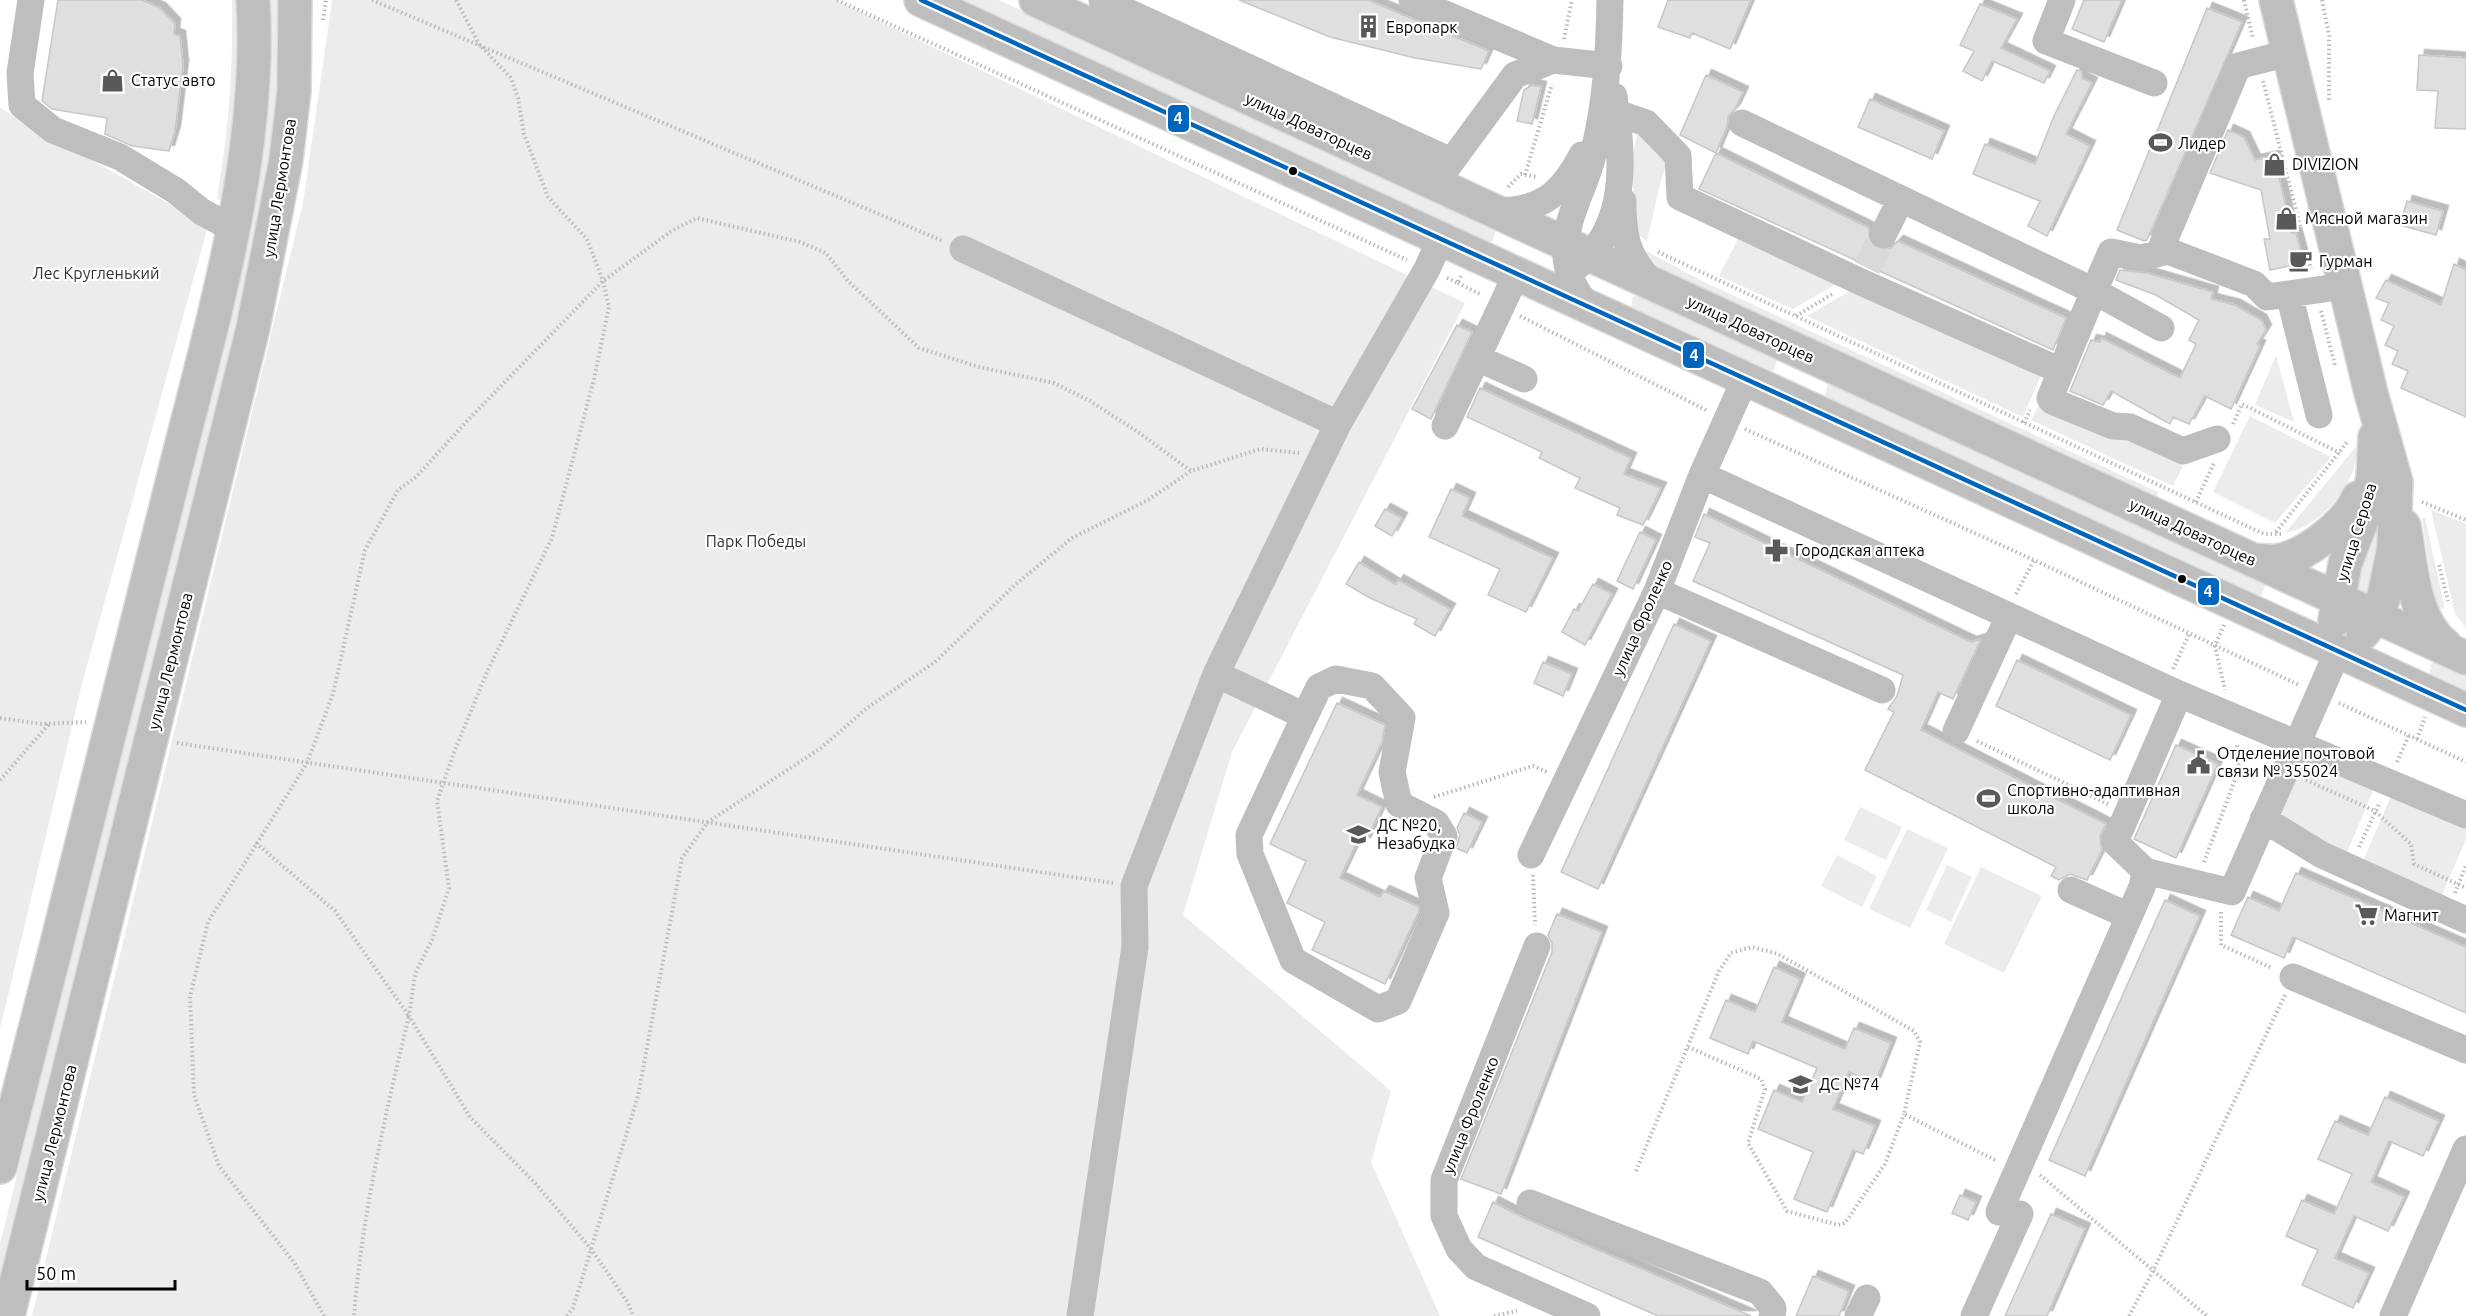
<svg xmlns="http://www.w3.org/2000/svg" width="2466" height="1316" font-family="Ubuntu,sans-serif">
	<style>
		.green { fill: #ececec }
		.building { fill: #dfdfdf; stroke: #c7c7c7; stroke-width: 1.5; filter: url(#shadow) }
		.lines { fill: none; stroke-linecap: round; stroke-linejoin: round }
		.minor-tunnel { stroke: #d9d9d9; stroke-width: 27; stroke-dasharray: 27 14; stroke-linecap: butt }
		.major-casing { stroke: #dbdbdb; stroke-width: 36 }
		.path { stroke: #b9b9b9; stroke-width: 4; stroke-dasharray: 1.5 3; stroke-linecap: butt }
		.minor { stroke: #bebebe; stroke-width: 27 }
		.major { stroke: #bebebe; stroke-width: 33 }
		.bus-1-casing { stroke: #fff; stroke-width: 9 }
		.bus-1 { stroke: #0065bd; stroke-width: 4.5 }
		.bus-dot { fill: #000; stroke: #fff; stroke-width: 2 }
		.labels { text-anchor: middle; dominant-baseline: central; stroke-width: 4.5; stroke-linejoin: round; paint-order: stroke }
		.poi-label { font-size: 16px; fill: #000; stroke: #fff; text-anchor: start }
		.street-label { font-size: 16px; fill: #000; stroke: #fff }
		.park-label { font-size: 16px; fill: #333; stroke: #fff }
		.line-badge { stroke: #fff; stroke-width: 2 }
		.badge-label { font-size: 16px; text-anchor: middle; font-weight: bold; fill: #fff }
	</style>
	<defs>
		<filter id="shadow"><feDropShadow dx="5.5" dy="-5.5" stdDeviation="0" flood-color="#0004"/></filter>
	</defs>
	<rect width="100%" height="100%" fill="#fff"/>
	<path class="green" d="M232,0H241V75L222,199L219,200L217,198C229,128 233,71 232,0Z
		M266,0H279L278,90L271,158L238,325L0,1293V1244L227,323Z
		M332,0H835L1465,303L1232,752L1183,915L1391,1091L1371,1162L1440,1316H32L303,203Z
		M963,0H999L1496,229L1493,241L1489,242Z
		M0,108L208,226L82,684L0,1029Z
		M1637,134L1670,155C1658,184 1655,210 1647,241L1635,233L1632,159Z
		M1741,233L1841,281L1793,309L1719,276Z
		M1633,244L1702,281L2158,492L2155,501L1663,279Z
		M1855,288L2042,373L2023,417L1807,316Z
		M1637,296L1777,360L1774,370L1771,371L1631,307L1633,297Z
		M2276,355L2294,422L2255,405Z
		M1831,383L2263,582L2265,587L2261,595L2257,596L1825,397L1827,386Z
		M2041,401L2183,466L2173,486L2031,420Z
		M2250,416L2331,457L2275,523L2213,492Z
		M2358,444C2357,458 2354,471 2347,484C2337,503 2308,532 2286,532Z
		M2431,510L2466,524V628L2455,614Z
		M2383,511L2373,581L2367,595L2355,590L2356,580Z
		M2422,518H2425L2444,605V608L2436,611Z
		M2436,661L2466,675V692L2429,676L2431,664Z
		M2304,758L2374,789L2347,852L2297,830L2280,814Z
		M2391,796L2466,828V839L2442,895L2363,861Z
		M1860,807L1902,827L1886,860L1844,840Z
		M1907,829L1948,848L1910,928L1869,909Z
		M1837,855L1877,876L1862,907L1821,886Z
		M1947,865L1972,877L1951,922L1926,910Z
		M1981,867L2042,896L2004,973L1944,944Z"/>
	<path class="building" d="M58,0H142L160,8L175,24L174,34L180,36L183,66L175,131L169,151L132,146L105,134L107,118L52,109L42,101Z
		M1239,0H1368L1489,51L1481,69L1415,58L1330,37Z
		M1668,0H1751L1730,49L1692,33L1690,38L1658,27Z
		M2084,0H2122L2104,42L2072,29Z
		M1980,4L2017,19L2001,48L2050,71L2044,83L1992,61L1982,81L1963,71L1974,51L1960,45Z
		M2207,8L2242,22L2147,240L2144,241L2117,230Z
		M2419,55L2466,58V129L2435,128L2438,91L2417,90Z
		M2077,70L2082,72V78L2092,83L2066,134L2090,146L2047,236L2028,226L2040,201L1973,174L1985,144L2035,164L2054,116Z
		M1706,75L1743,92L1735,109L1728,117L1727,127L1716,153L1680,135Z
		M1532,85L1541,87L1532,124L1517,121L1524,90Z
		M1870,99L1944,131L1932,159L1858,127Z
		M2228,130L2244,137L2255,160L2274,156L2292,233H2296L2304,263L2270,270L2264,239H2270L2261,190L2210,173Z
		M1716,153L1869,228L1870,243L1877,249L1891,248L1898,241L2066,318L2053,350L1699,189Z
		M2407,201L2443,211L2436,235L2400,225Z
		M2454,264L2466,270V417L2401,388L2408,371L2392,364L2398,351L2385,345L2394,326L2381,320L2389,303L2376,298L2386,280L2441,305Z
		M2120,270L2147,273L2213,292L2211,299L2235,305L2261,320L2266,330L2257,344L2260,346L2231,409L2205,396L2189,424L2173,417L2170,424L2111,391L2103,405L2070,391L2091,340L2100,342L2101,338L2180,378L2196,344L2189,340L2199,320L2156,295L2116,280Z
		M1457,325L1472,332L1431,419L1412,409Z
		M1480,388L1631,458L1624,474L1661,488L1643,525L1617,515L1620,508L1575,488L1580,478L1539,458L1542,452L1467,417Z
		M1451,489L1470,498L1462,516L1553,558L1526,612L1488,595L1500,569L1429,537Z
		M1385,509L1402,518L1392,536L1375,526Z
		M1704,514L1971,642L1981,639L1953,699L1938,692L1921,730L2106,824L2100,836L2102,850L2087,880L2070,874L2059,880L2051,876L2056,867L1865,770L1894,712L1888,709L1897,696L1903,675L1693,581L1710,543L1695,537Z
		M1640,532L1656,540L1633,589L1617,581Z
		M1359,562L1396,585L1398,580L1450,609L1435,636L1414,624L1417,619L1370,598L1346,584Z
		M1593,584L1612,594L1585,645L1562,632L1574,609L1578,611Z
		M1674,624L1711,641L1598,889L1561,872Z
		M2017,660L2131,715L2110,760L1996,706Z
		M1543,662L1572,674L1563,696L1534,683Z
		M1337,703L1385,725L1382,742L1357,795L1382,807L1365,843L1358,840L1340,878L1380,897L1384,891L1419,907V911L1385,984L1312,950L1325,922L1287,903L1306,861L1270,844Z
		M2176,745L2218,764L2176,858L2134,839Z
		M1464,813L1482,822L1467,853L1456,848L1460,835L1457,828Z
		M2296,873L2466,947V1013L2293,937L2284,958L2231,935L2248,897L2279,911Z
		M2165,900L2200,916L2085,1176L2049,1160Z
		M1557,914L1602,932L1501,1194L1461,1179L1552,952V943L1548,935Z
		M1774,967L1800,979L1782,1022L1845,1049L1854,1028L1891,1043L1875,1083L1849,1072L1833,1109L1875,1126L1863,1154L1853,1150L1827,1212L1794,1199L1813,1152L1758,1129L1774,1090L1802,1102L1817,1068L1753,1041L1748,1054L1710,1038L1726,1000L1755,1012Z
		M2385,1097L2439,1121L2423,1156L2389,1141L2371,1182L2404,1197L2388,1231L2354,1216L2335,1258L2369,1273L2353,1308L2302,1285L2318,1250L2286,1236L2302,1200L2334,1214L2352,1174L2318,1159L2335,1121L2368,1135Z
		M1960,1195L1976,1202L1968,1220L1952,1213Z
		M1493,1202L1524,1218L1751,1316H1658L1478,1237Z
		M2051,1214L2085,1229L2047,1316H2005Z
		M1813,1276L1849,1291L1839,1316H1796Z"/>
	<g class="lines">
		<path class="minor-tunnel" d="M1867,268L1883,235"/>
		<defs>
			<path id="major" d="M921,0L2466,710
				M1036,0L2466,658
				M2276,0L2371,393L2396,482L2394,547L2384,596L2377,616L2363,633
				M2404,526C2412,567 2412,619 2446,646
				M2253,560C2260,560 2270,562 2277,561C2306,556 2346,525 2358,498
				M2335,620L2345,564L2367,507L2373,477L2375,437
				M0,1167C58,942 114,716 170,491C208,336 263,160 253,0
				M8,1316L253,328L286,160L294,91L295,0"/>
		</defs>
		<use href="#major" class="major-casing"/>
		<path class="path" d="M372,0L943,241
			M456,0L479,44L511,78L518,98L524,134L548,197L587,239L603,281L609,307L594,379L552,538L487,672L455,750L437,801L449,888L432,940L415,974L409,1016L470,1117L535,1183L592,1250L628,1303L633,1316
			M837,0L1407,260
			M2244,0L2253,39
			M2322,0L2329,36V100
			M323,20L326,0
			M1564,39L1572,0
			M2263,81L2311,269
			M1525,175L1552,84
			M1508,187L1521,174L1537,177
			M1658,252L2264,534H2281
			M1447,278L1458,283L1461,276
			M1458,283L1482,295
			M2321,311L2335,365
			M1520,316L1706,410
			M1796,316L1834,293
			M2024,423L2030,410
			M2233,424L2242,404L2340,453
			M1745,429L2034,560L2299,685
			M2196,502L2214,463
			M2422,502L2466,520
			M2276,532L2348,441
			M2439,565L2448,601
			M2016,594L2034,560
			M2224,625L2215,646L2225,690
			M2173,669L2189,634
			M2339,703L2466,762
			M0,718L42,724L86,722
			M2417,739L2425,717
			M1977,741L2108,804
			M177,743L1113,883
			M2397,762L2409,735
			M0,780L49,724
			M2306,780L2375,811L2411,844L2414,864L2466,888
			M1434,797L1533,766L1547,772
			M256,843L335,911L409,1016C385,1115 362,1215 354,1316
			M2359,847L2380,802
			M2204,862L2239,769L2237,744
			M1533,875L1535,925
			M2455,893L2466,865
			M2221,912V945L2272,968
			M1688,1047L1761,1079L1765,1089L1748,1143L1787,1211L1838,1225L1845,1223L1885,1164L1904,1114
			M1636,1171L1719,971L1731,953L1752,947L1778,954L1914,1031L1920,1042L1904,1114L1997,1161
			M2040,1175L2207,1316
			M324,1316L295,1264L219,1166L194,1095L190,997L208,922L307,763L333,694L365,550L398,490L416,477L468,420L603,281L673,230L697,218L800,242L826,253L848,281L919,348L979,367L1054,383L1090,401L1138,432L1191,471
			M567,1316L573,1308L638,1096L682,858L708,822L821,748L867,708L935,662L1016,584L1072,538L1148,500L1191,471L1260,449L1299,453
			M1494,1316L1517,1311
			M2129,1316L2153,1271L2285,995"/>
		<path class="minor" d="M31,0L20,73L22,105L53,130L120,157L176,191L202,212L232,228
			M1102,0L1451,161
			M1412,0L1553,60L1609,66
			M2062,0L2046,41L2154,83
			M1617,113L1646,123L1678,156L1680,197L1861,282L2061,371L2094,291L1742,123
			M1440,177L1515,75L1553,60
			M1623,201C1623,238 1627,256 1653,284
			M1495,211C1541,211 1561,195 1582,155
			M1883,235L1901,199
			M963,249L1338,424
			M2159,253L2238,66L2288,53
			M1575,268C1630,228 1623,156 1614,96
			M2289,294L2319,415
			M1588,306C1573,289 1564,268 1566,243C1568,213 1586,185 1593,155C1606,104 1609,53 1610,0
			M2161,328L2094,291L2111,252L2141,258L2168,251L2254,284L2267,297L2345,286
			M1477,358L1524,379
			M2061,371L2050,398L2052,401L2113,426L2130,427L2183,451L2217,439
			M1445,426L1517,273
			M1702,475L2179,694L2466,815
			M1657,591L1882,690
			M1216,674L1305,716L1319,687L1336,679L1372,686L1402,718L1392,772L1399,804L1436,823L1444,836L1428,878L1436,913L1398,1001L1378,1009L1293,960L1250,854L1249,835L1305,716
			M2179,694L2115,842L2145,871L2232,892L2338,651
			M1956,731L2009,616
			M2263,819L2322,855L2466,920
			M1531,855L1657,591L1702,475L1745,379
			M2071,890L2129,916
			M1537,946L1444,1180V1216L1459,1249L1476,1267L1587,1316
			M2293,977L2466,1050
			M1530,1203L1760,1292L1773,1308L1772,1316
			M1999,1212L2142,887L2145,871
			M1080,1316L1135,947L1134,886L1216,674L1338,424L1427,269L1440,240
			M1858,1316L1867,1298
			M1974,1316L2020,1214
			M2393,1316L2466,1149"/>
		<use href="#major" class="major"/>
		<defs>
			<path id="bus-1" d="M921,0L2466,710"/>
		</defs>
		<use href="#bus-1" class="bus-1-casing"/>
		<use href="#bus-1" class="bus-1"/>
	</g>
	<defs>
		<symbol id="building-bare" viewBox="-9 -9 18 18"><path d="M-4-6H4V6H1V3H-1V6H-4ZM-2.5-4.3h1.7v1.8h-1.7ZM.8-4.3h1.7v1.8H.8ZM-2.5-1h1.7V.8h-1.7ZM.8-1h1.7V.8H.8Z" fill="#595959" stroke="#fff" stroke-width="2.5" paint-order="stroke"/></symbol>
		<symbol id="shop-bare" viewBox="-9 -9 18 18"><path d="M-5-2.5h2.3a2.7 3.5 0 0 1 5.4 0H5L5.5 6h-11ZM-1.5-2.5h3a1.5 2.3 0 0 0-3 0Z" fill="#595959" stroke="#fff" stroke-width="2.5" paint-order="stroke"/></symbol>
		<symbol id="stadium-bare" viewBox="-9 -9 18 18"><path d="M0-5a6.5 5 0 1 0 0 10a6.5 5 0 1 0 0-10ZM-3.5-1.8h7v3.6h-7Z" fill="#595959" stroke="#fff" stroke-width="2.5" paint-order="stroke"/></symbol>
		<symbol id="cafe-bare" viewBox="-9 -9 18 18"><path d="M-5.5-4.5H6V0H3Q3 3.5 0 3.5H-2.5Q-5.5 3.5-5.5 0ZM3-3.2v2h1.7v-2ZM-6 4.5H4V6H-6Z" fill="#595959" stroke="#fff" stroke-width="2.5" paint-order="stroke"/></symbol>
		<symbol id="pharmacy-bare" viewBox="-9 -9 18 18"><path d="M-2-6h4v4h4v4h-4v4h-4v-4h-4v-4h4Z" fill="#595959" stroke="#fff" stroke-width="2.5" paint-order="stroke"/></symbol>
		<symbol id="civic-bare" viewBox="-9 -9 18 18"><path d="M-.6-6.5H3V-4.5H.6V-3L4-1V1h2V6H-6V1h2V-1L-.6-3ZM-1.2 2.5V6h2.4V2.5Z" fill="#595959" stroke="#fff" stroke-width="2.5" paint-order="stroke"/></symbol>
		<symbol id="school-bare" viewBox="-9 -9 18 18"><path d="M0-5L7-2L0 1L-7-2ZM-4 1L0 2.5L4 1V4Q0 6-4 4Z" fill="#595959" stroke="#fff" stroke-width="2.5" paint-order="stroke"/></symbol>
		<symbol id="supermarket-bare" viewBox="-9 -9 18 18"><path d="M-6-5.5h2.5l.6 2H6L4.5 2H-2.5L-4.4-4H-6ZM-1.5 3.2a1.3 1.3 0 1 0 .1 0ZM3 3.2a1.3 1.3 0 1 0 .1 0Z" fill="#595959" stroke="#fff" stroke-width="2.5" paint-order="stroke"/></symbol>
	</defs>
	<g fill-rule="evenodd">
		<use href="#building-bare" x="1352" y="10" width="33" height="33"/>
		<use href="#shop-bare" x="96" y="64" width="33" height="33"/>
		<use href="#stadium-bare" x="2144" y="126" width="33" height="33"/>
		<use href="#shop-bare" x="2258" y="148" width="33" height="33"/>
		<use href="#shop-bare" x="2270" y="202" width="33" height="33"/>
		<use href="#cafe-bare" x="2284" y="244" width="33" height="33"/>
		<use href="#pharmacy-bare" x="1760" y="534" width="33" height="33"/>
		<use href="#civic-bare" x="2182" y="746" width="33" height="33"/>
		<use href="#stadium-bare" x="1972" y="782" width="33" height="33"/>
		<use href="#school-bare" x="1342" y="818" width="33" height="33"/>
		<use href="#supermarket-bare" x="2350" y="898" width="33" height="33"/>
		<use href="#school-bare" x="1784" y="1068" width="33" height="33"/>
	</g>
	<g class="bus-dot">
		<circle cx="1293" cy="171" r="5"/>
		<circle cx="2182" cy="579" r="5"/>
	</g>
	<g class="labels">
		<g class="poi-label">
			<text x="1386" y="27">Европарк</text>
			<text x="131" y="80">Статус авто</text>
			<text x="2178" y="143">Лидер</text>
			<text x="2292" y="164">DIVIZION</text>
			<text x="2305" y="218">Мясной магазин</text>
			<text x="2319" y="261">Гурман</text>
			<text x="1795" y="550">Городская аптека</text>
			<text x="2217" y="753">Отделение почтовой<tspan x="2217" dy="18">связи № 355024</tspan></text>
			<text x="2007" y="790">Спортивно-адаптивная<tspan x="2007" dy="18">школа</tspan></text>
			<text x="1377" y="825">ДС №20,<tspan x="1377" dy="18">Незабудка</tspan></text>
			<text x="2384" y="915">Магнит</text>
			<text x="1819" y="1084">ДС №74</text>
		</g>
		<g class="street-label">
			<text transform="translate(1309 126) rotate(25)">улица Доваторцев</text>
			<text transform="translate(279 188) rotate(-81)">улица Лермонтова</text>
			<text transform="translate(1751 329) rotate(25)">улица Доваторцев</text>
			<text transform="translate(2193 532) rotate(25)">улица Доваторцев</text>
			<text transform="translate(2356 532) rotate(-73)">улица Серова</text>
			<text transform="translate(1642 618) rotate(-66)">улица Фроленко</text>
			<text transform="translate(170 661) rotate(-76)">улица Лермонтова</text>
			<text transform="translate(1470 1115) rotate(-68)">улица Фроленко</text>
			<text transform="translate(54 1133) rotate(-76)">улица Лермонтова</text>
		</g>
		<g class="park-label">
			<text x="96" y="273">Лес Кругленький</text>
			<text x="756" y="541">Парк Победы</text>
		</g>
	</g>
	<g class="line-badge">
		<rect x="1167" y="104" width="23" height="29" rx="6" fill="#0065bd"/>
		<rect x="1682" y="341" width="23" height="28" rx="6" fill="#0065bd"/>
		<rect x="2197" y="577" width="23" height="29" rx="6" fill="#0065bd"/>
	</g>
	<g class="badge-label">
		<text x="1178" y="124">4</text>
		<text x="1694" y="361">4</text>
		<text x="2208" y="597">4</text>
	</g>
	<path d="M27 1280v9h148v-9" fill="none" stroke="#000000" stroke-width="3"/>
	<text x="36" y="1280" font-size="18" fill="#000000" stroke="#ffffff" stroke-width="4.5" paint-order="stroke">50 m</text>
</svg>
